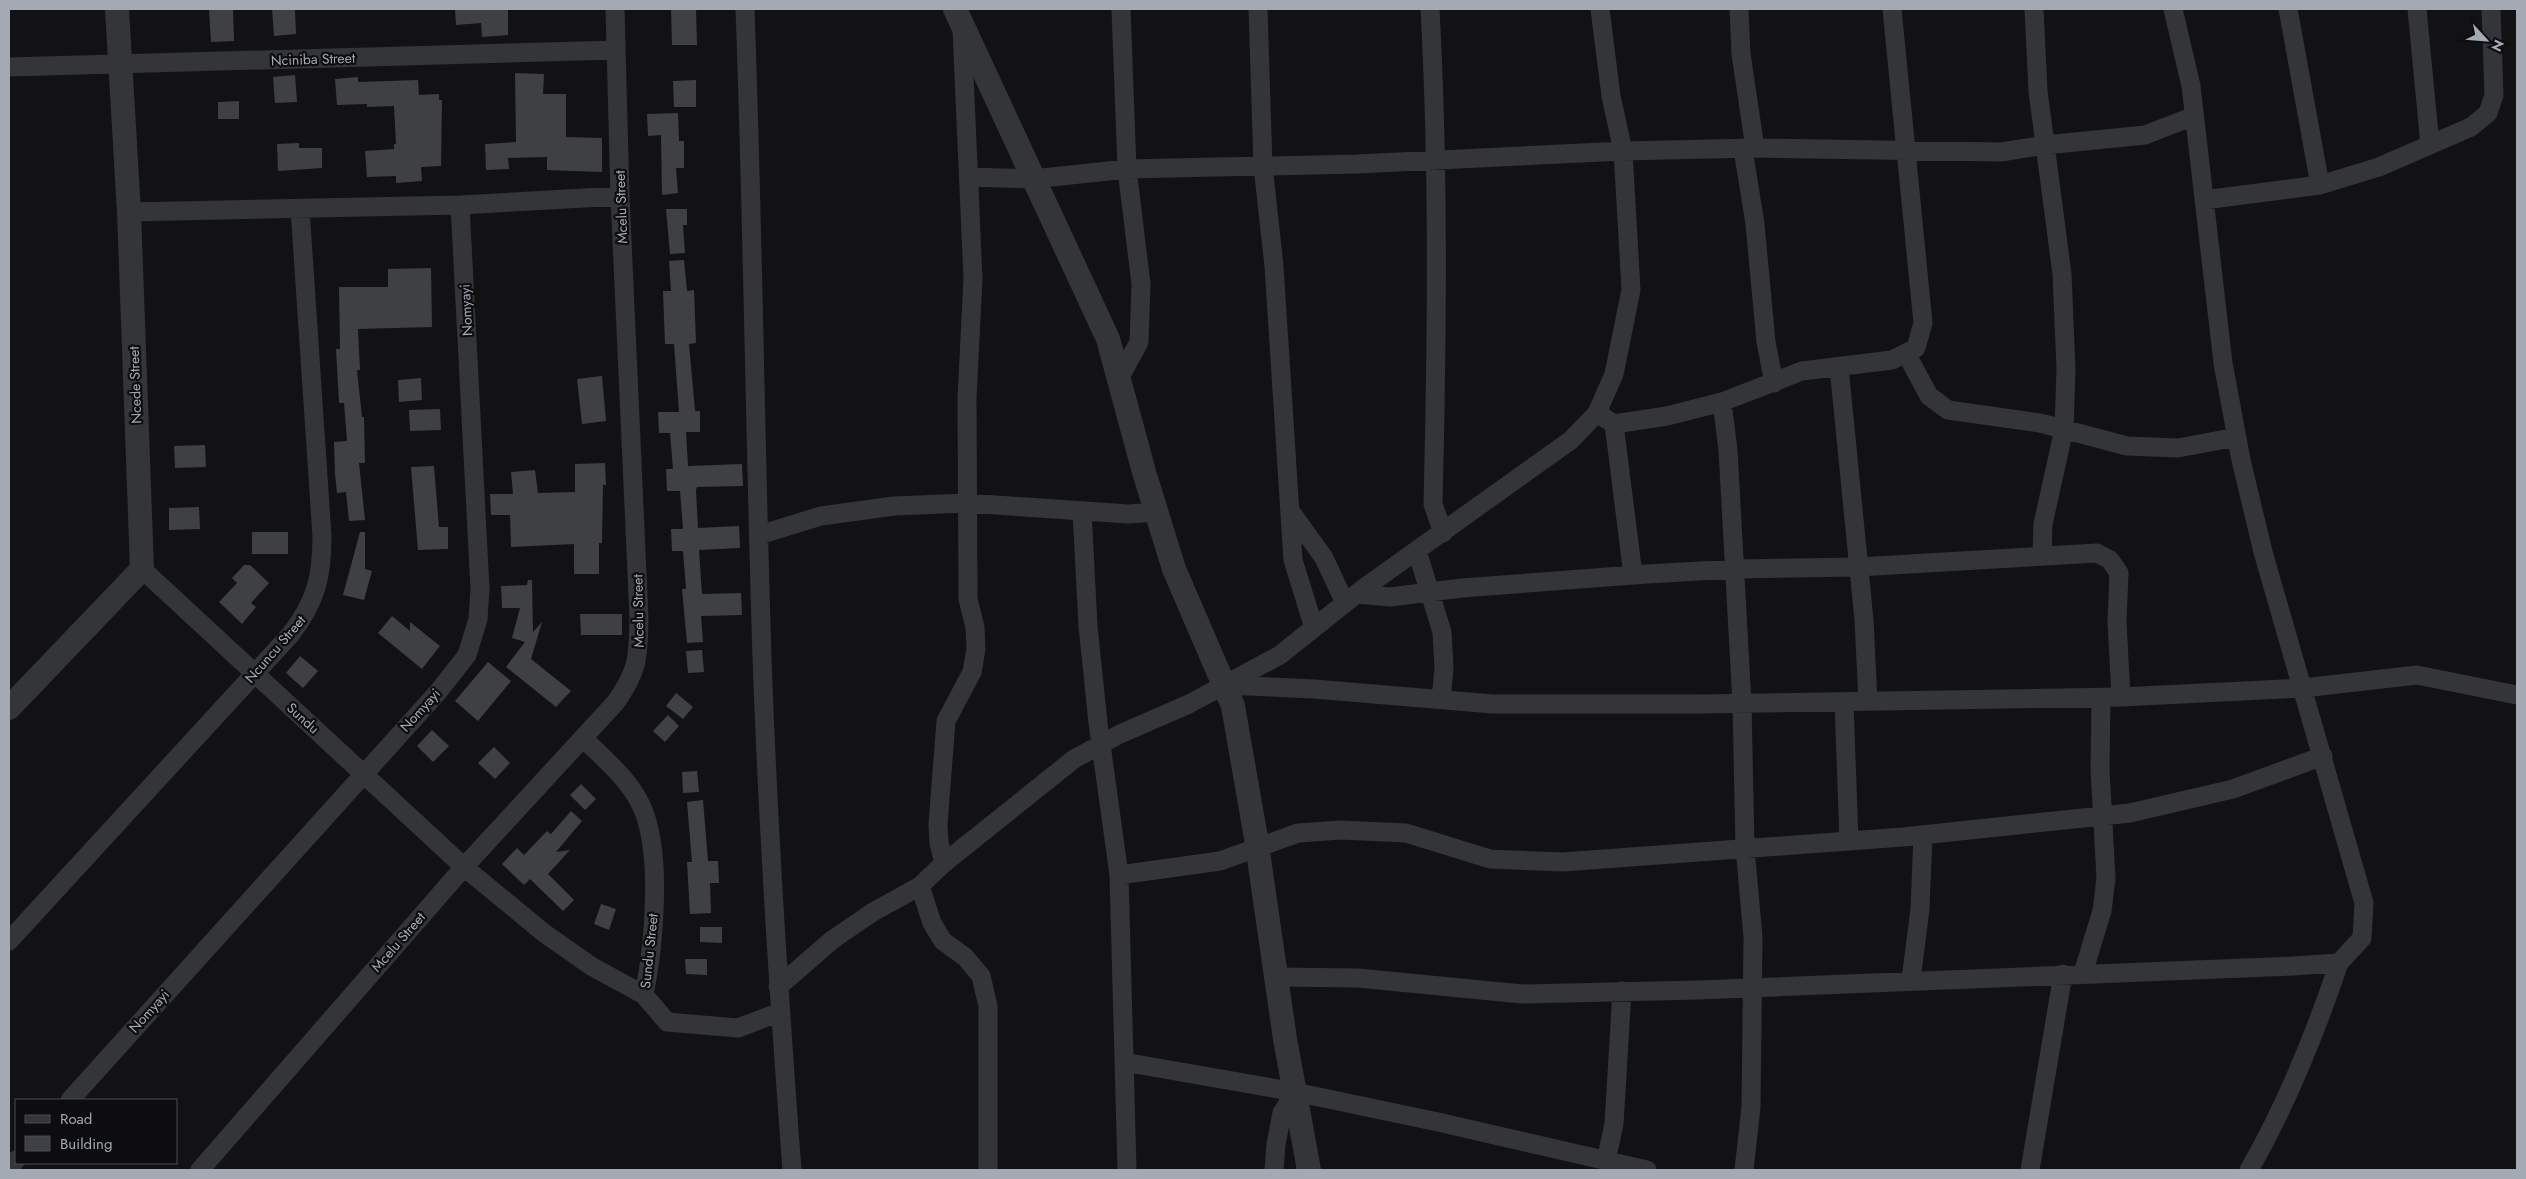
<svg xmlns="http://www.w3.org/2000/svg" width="2526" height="1179" font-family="Jost,sans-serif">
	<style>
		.building { fill: #3e4044 }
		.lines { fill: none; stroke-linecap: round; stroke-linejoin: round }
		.minor { stroke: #333539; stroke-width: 19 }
		.tertiary { stroke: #333539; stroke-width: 24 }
		.labels { text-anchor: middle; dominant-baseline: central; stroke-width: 4.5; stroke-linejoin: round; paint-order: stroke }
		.street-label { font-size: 14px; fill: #a4aab4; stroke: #0d0d0f }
	</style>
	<rect width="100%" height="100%" fill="#121214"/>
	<path class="building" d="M209,9H233L234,41L211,42Z
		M272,9H295L296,34L274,36Z
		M455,9H508V35L482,37L481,23L456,25Z
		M671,9H696L697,45H672Z
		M515,73L544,74L543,94H566V137L602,138V172L547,170V157L508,158L509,169L486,170L485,144L516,142Z
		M295,75L297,102L275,103L273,77Z
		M358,77V82L418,80L419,95L439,94V100H442L441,166L421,167L422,181L396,183V176L367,177L365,151L394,149V144H396L394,106L367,107V104L337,105L335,79Z
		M696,80V107H674L673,81Z
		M239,101V119H218V102Z
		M678,113L679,141H684V168H676L678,193L662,195L661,135L648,136L647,114Z
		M299,143V148H322V168L278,171L277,144Z
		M666,209H687V225H683L685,253L670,254Z
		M684,260L687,291L694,290L696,343L689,344L695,411H700V432H686L688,466L742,464L743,486L697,487L696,490L698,528L739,526L740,548L699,550L702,594L741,593L742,615L701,616L703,642L687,643L682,589H686L683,551H672L671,529H683L680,491H667L666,469H673L670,433H659L658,412H679L674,344H665L663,291H671L669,261Z
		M431,268L432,327L358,329L360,370H357L362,417H364L365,463H359L365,520L349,521L346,492L337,493L335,474L334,442L347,441L344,403H339L336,349H340L339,287H388V269Z
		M602,376L606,421L582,424L577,379Z
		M421,378L422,400L399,402L398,380Z
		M440,409L441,430L410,431L409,410Z
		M205,445L206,467L175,468L174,446Z
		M605,463L606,485H603L602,543H599V574H574V544L511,547L510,515H491L490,494H513L511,472L535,470L538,493L575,492V464Z
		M434,466L439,527H448V549L418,550L411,467Z
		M199,507L200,529L169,530V508Z
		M252,532H288V554H252Z
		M360,532H365V569L372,571L364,600L343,595Z
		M244,565H250L269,583L251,603L256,607L242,624L219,602L237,583L232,578Z
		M528,580H532L533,632L542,622L531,659L571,691L556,707L506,667L525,642L512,638L520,608H502L501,586L527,585Z
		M580,614H622V635H581Z
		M392,616L410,631V622L440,646L422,669L378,633Z
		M702,650L704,672L688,673L686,651Z
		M300,656L318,671L303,688L286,673Z
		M488,662L511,681L478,721L455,701Z
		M676,693L693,707L683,719L666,706Z
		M668,715L679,726L665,742L653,731Z
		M432,730L449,746L433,762L417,746Z
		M494,747L510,763L495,779L478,763Z
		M697,771L699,792L683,793L682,772Z
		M581,784L596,799L585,810L570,795Z
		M703,800L708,861H718L719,883H710L711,913L690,914L687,862H692L687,802Z
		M571,811L582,821L556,852L570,850L548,874L574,900L563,911L530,879L524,885L502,864L517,848L524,855L547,831L551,834Z
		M601,904L616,909L609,930L594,924Z
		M700,927H722V943L700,942Z
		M685,959H707V975L686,974Z"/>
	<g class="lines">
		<path class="minor" d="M745,9C753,225 755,441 762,657C768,828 779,999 792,1170
			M1258,9L1263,166L1274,266L1293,560L1314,628
			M1430,9C1439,174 1437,339 1433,504L1443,533
			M1739,9L1741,54L1755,148
			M2034,9L2038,91L2062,274L2066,369L2064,429L2043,524L2042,555
			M2288,9L2320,185
			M2417,9L2430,145
			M9,67L616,50
			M1743,149L1755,224L1766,342L1774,383
			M969,177L1033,179L1127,169L1357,164L1623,151L1755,148L2001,152L2045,145L2145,135L2194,116
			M2204,200L2320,185L2379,167L2471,127L2488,113L2494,95L2491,9
			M129,212L460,205L620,196
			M1906,353L1929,396L1948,410L2040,423L2127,446L2178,448L2237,437
			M1839,367L1864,620L1868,701
			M1119,379L1139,342L1141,284L1127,169L1121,9
			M1722,402L1728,450L1742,703L1745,848L1753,937L1751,1107L1744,1170
			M1597,413L1614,424L1667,416L1722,402L1802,371L1892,360L1916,348L1923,323L1892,9
			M1614,424L1633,575
			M1082,511L1088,626L1098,723L1119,875L1127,1170
			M1291,512L1324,558L1345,603
			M759,535L821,516L894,506L966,503L1128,514L1157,512
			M1417,551L1442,632L1444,668L1441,700
			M142,569L464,867L544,933L591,966L644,995L667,1022L738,1028L780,1012
			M1357,594L1390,597L1462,588L1647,574L1735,569L1858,567L2097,553L2110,560L2119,573L2117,622L2121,697
			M1225,685L1314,689L1493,704H1699L2121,697L2303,688L2417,675L2517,695
			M1844,702L1849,841
			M583,738C604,759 628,778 641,805C663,851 654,946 644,995
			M944,863L939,843L938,824L946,721L972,672L976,649L975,627L968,599L967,398L973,279L962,30
			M1119,875L1220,861L1298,833L1341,830L1406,833L1490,859L1563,862L1903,837L2130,813L2233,789L2323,756
			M920,886L932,923L943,941L965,957L981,976L988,1006V1170
			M9,941L291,634C316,601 322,577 322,536L300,209
			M2083,973L2102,911L2106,878L2100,769L2101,698
			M1276,977L1358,978L1522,994L1699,990L2292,966L2339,963L2362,938L2364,903L2263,552L2241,460L2223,363L2191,86L2173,9
			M1911,980L1920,909L1923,835
			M778,987L832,940L873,912L920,886L944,863L1074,759L1120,734L1189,704L1280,655L1364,588L1571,440L1597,413L1614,374L1631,290L1623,151L1611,96L1600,9
			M1124,1062L1295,1092L1438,1122L1647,1170
			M70,1100L438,692L467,655L478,619L480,589L460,205
			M1606,1161L1614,1124L1622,991
			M9,1169L16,1160
			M200,1170L464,867L616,702C639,669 638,657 639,618L620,196L615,9
			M1274,1170L1276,1144L1282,1113L1295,1092
			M2030,1170L2063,974
			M2249,1170C2287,1104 2315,1034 2339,963"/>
		<path class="tertiary" d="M955,9L1108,339L1144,472L1174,569L1233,706L1256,838L1285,1039L1309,1170
			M9,708L142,569L129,212L117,9"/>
	</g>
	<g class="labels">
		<g class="street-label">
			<text transform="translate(313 59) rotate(-2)">Nciniba Street</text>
			<text transform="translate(621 207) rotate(-92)">Mcelu Street</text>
			<text transform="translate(466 310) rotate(-93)">Nomyayi</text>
			<text transform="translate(135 385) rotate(-92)">Ncede Street</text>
			<text transform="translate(638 611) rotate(-91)">Mcelu Street</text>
			<text transform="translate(275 649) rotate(-49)">Ncuncu Street</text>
			<text transform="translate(420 710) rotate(-48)">Nomyayi</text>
			<text transform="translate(303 718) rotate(42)">Sundu</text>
			<text transform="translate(398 942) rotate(-49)">Mcelu Street</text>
			<text transform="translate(649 951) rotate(-84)">Sundu Street</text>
			<text transform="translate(149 1011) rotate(-48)">Nomyayi</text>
		</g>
	</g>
	<rect width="2526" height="1179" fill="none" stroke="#a4aab4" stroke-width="20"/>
	<rect x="15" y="1099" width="162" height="65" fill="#0d0d0f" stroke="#494c51"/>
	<rect x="25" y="1115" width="25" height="8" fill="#333539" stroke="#494c51"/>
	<text x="60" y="1124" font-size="15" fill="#a4aab4">Road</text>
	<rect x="25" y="1136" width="25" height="15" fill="#3e4044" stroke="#494c51"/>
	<text x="60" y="1149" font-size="15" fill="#a4aab4">Building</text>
	<g transform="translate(2486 40) rotate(116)" stroke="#0d0d0f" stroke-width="4" paint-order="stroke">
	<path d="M0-4L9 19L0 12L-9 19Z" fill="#a4aab4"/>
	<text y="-8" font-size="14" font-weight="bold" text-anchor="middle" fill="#a4aab4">N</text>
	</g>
</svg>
